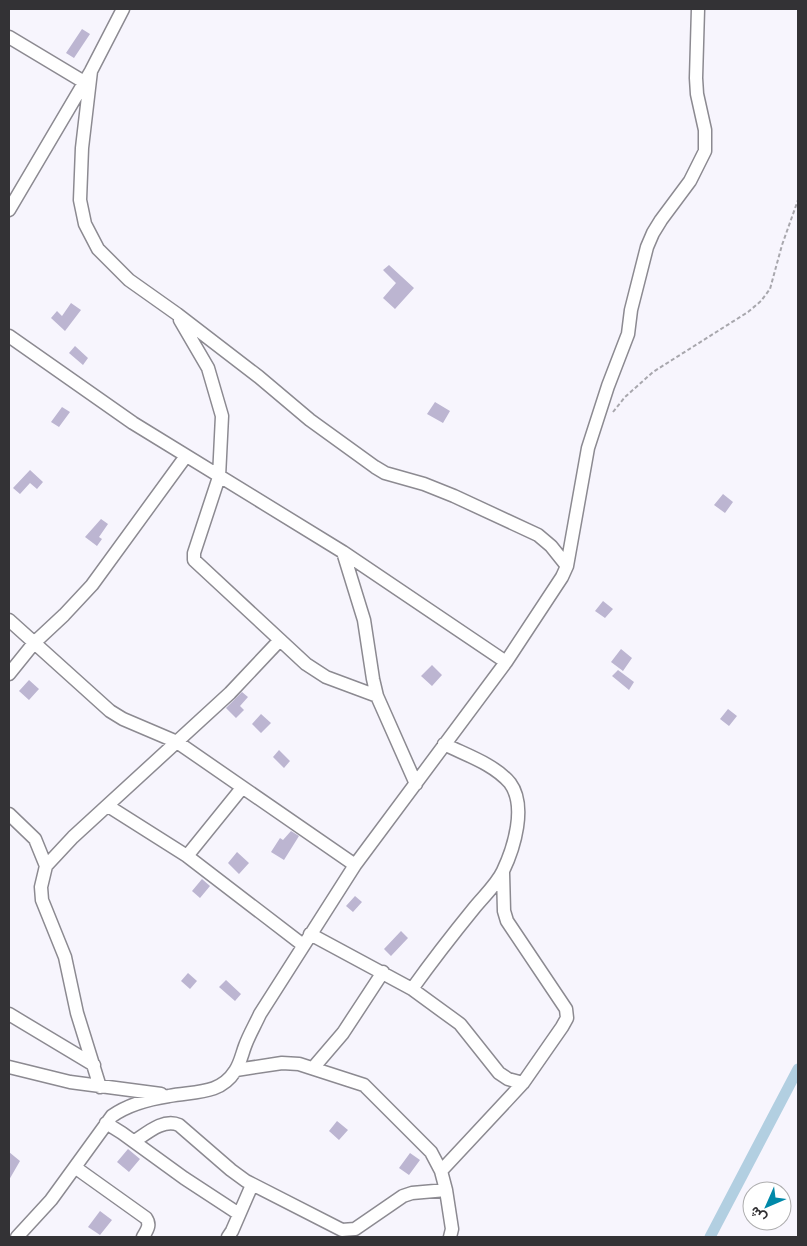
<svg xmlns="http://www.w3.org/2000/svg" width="807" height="1246" font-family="'Nunito Sans',Vazirmatn,sans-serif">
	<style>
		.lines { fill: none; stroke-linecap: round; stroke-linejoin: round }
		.canal { stroke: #b2cfe1; stroke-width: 11 }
		.building { fill: #bcb5d1 }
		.minor-casing { stroke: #8c8a91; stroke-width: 15 }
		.path { stroke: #a8a7ad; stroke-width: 2; stroke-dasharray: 4 2.5; stroke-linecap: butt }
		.minor { stroke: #fff; stroke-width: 12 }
	</style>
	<rect width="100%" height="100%" fill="#f7f5fd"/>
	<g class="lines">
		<path class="canal" d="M710,1237L798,1069"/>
	</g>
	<path class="building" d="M82,29L90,34L74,58L66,53Z
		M389,265L414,288L395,309L383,298L396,283L383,270Z
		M71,303L81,310L65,331L51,318L57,311L62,316Z
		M75,346L88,358L83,365L69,353Z
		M435,402L450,411L443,423L427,414Z
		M62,407L70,412L59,427L51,422Z
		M30,470L43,482L37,489L30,483L20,494L13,488Z
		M723,494L733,502L725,513L714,505Z
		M101,519L108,524L99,537L102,539L97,546L85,537Z
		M603,601L613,609L605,618L595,611Z
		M621,649L632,658L623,671L611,662Z
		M432,665L442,675L432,686L421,676Z
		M618,670L634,682L629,690L612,676Z
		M29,680L39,689L29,700L19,691Z
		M242,692L248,697L240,706L244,710L236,718L226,708Z
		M728,709L737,716L729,726L720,719Z
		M261,714L271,723L261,733L252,724Z
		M279,750L290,761L284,768L273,757Z
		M291,831L299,836L284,860L271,852L280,838L283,840Z
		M237,852L249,863L239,874L228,863Z
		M202,879L210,886L200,898L192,891Z
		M355,896L362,902L353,912L346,906Z
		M401,931L408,938L391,956L384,949Z
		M188,973L197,981L190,989L181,981Z
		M226,980L241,994L235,1001L219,987Z
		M337,1121L348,1130L339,1140L329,1131Z
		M128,1149L140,1159L129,1172L117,1162Z
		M9,1152L20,1161L9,1180Z
		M410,1153L420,1160L409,1175L399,1168Z
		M100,1211L112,1220L100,1235L88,1227Z"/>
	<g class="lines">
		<defs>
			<path id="minor" d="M9,37L84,82
				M91,71L82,148L80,200L85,224L98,249L129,280L177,314L259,377L310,420L375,467L385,473L424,484L454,496L538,535L551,546L567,566
				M9,210L91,71L123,9
				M180,320L208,368L222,416L219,477L194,553V560L306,664L326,677L377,696
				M9,336L133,423L343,552L506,662
				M343,552L364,620L373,679L377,696L416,784
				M9,620L110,711L123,719L177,742L355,865
				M9,674L34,643L64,615L92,585L186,456
				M108,806L187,856L303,945
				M9,814L35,839L46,866L41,887L42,900L65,957L77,1013L100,1087
				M187,856L242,788
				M46,866L73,837L230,693L279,641
				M310,934L412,989L460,1024L499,1073L508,1079L523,1083
				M412,989C432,961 453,934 475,907C484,896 497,884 503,871C514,848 527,806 510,783C494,764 466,755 444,744
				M9,1014L94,1065
				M9,1067L70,1082L161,1094
				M313,1068L343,1033L383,972
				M236,1070L282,1063L299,1064L364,1085L431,1152L441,1171L446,1190L452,1229L450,1237
				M106,1123L122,1133L184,1178L239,1214
				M135,1141C147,1133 164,1118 179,1125L231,1170L246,1181L342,1230L355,1229L403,1196L412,1193L446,1190
				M76,1168L146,1218C151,1225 147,1230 143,1237
				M441,1171L523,1083L562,1027L567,1018L566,1009L507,921L504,911L503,873
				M17,1237L51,1200L112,1116C129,1104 149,1099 169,1096C194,1091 220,1095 235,1071C240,1064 242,1054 245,1046C249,1035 255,1025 260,1014L355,865L506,662L562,577L567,566L588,448L608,386L628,334L631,310L647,247L653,233L661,220L690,181L705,151V130L697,94L696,78L698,9
				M228,1237L232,1231L252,1185"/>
		</defs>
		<use href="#minor" class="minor-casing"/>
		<path class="path" d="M613,412L625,397L653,372L748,312L761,301L770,289L782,245L798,200"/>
		<use href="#minor" class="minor"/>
	</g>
	<rect width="807" height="1246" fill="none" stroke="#333235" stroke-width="20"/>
	<g transform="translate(767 1206) rotate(225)"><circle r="24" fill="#ffffff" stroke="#adadae"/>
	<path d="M0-4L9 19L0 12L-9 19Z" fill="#0089a9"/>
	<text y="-8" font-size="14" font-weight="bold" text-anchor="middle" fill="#333235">ش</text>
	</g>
</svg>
